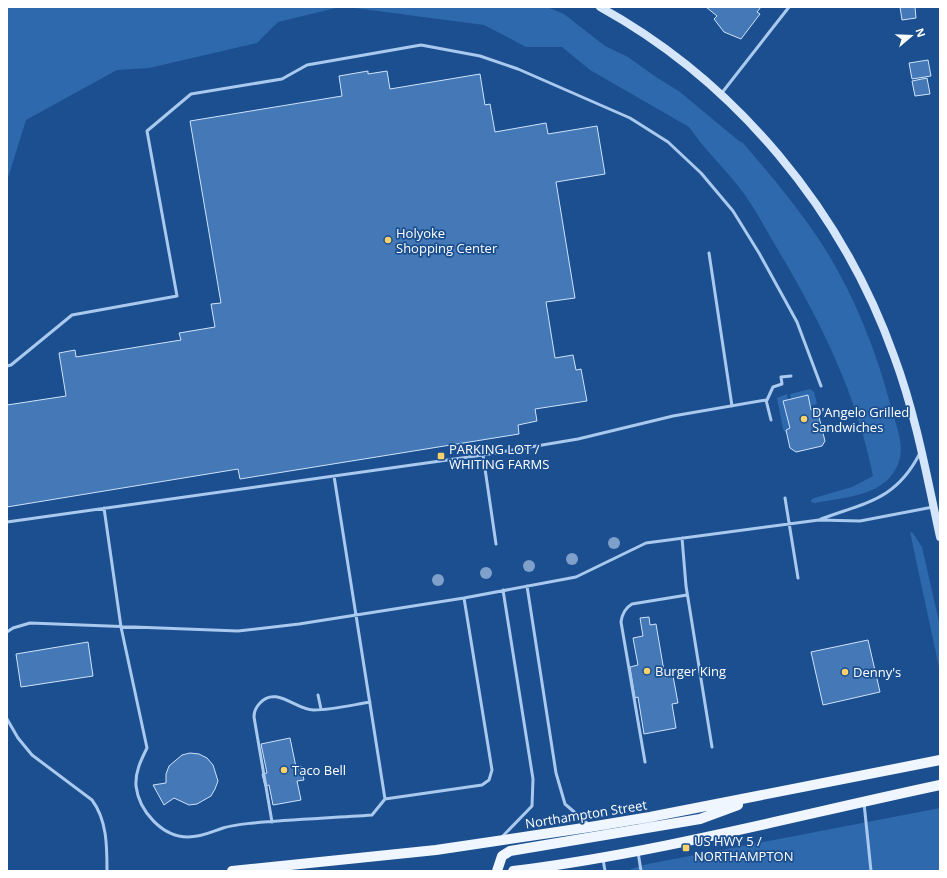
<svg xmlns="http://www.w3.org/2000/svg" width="947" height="878" font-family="'Open Sans',sans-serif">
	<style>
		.green { fill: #2e69ad }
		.building { fill: #4478b7; stroke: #cfe3fa }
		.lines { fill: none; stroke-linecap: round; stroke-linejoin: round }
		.service { stroke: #a9c9ee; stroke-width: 3 }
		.secondary { stroke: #d6e6fa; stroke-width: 8 }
		.primary { stroke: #f0f6ff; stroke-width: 10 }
		.tree { fill: #7ea0ca }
		.poi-dot { fill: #ffd166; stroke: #1b4f8f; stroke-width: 1.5 }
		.labels { text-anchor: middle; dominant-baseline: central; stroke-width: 3.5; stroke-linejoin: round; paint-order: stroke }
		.poi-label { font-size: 13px; fill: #fff; stroke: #1b4f8f; text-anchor: start }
		.street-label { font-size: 13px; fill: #fff; stroke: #1b4f8f }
	</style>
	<rect width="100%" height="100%" fill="#1b4f8f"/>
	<path class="green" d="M7,7H340L278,22L257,43L149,68L117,70L26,120L7,181Z
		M347,7H547L564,14L605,46L628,57L656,77L680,92L739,141L743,143C769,173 795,204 818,238C852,289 876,349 891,407C898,432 909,454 891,476C874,497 839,498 815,503L811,502V500L814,498L852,487L873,476C857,396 822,324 781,255C769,235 758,214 745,195C728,171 705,151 689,127L590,70L562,47H526L484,25Z
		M810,389L814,392L817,404L810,406L807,395L791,399L790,394Z
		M787,394L788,400L783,401L790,428L786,430L787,435L783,429L777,398Z
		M910,532L913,533L922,547L940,626V672Z
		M940,808V871H631V869L648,864Z"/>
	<path class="building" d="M706,7H761L757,12L760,14L741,39L724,32L714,19L717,16Z
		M900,7H915L916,18L902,20Z
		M928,60L931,76L912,79L909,63Z
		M368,71V74L387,71L390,89L480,74L485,105L490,104L495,132L546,123L548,134L597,126L605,174L556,182L575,298L546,302L555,358L573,355L576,370L581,369L587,401L535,409L537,421L518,425L519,434L240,479L238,469L7,507V405L66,396L59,353L75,350L76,357L181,340L179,333L215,327L211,304L221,303L190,121L342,96L339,76Z
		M927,78L930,94L915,96L912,81Z
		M808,395L811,410L817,409L825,441L822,446L796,452L790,448L786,430L790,428L783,401Z
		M649,617L650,625L656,624L665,677L673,676L678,703L672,704L676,728L644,734L638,697L635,698L630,667L638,665L633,638L643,636L640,618Z
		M868,640L880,692L823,705L811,652Z
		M88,642L93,676L21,687L16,654Z
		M290,738L296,767L301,766L304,780L297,781L301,800L273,805L269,785L265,786L262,774L267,773L261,744Z
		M190,753L199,754L207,758L213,765L218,781L215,789L211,796L197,804L189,805L174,798L164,805L153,785L166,783V774L169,766L182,755Z"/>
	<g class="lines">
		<path class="service" d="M721,94L789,7
			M709,253L732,406
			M7,366L11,365L72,315L177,296L147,131L191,94L282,79L307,65L421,45L480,56L518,69L630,118L668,142L701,173L733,211L759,253L797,322L821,386
			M767,400L773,387L782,384L781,377L791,376
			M483,455L496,544
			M785,498L798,578
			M104,508L121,627L147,748C141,760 135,772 136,786C139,811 162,837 188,837C202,837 211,832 223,828C232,825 244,824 253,823C293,819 332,818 372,815L385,799L334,476
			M821,519C867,502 896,500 920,453
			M7,522L483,455L578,439L673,416L766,400L771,420
			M682,538L686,586L712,747
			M527,586L556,773L565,804L588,824
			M7,632L13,628L30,623L238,631L299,624L464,598L576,577L646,543L819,520L860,521L933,507
			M318,695L321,709
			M7,719L18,738L32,755L92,800C107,820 107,846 107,871
			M645,762L621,622C622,614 625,608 632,604L687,595
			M385,799L482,785L489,780L492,770L464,598
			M864,803L871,871
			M272,822L254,717C254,711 256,707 260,703C276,685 297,711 314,710C332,710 352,705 370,702
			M501,838L532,806L533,779L503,590
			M638,852L641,871
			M603,859L605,871"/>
		<path class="secondary" d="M600,7C736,82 842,210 894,356C916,415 927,477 940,537"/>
		<path class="primary" d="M232,871L436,850L590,827L650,817L940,760
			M497,871L502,856L510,851L700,819L738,805
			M513,871C657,853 798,815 940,785"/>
	</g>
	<g class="tree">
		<circle cx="614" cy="543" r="6"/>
		<circle cx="572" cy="559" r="6"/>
		<circle cx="529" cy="566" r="6"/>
		<circle cx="486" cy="573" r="6"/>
		<circle cx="438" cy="580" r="6"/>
	</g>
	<g class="poi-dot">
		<circle cx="388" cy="240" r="4"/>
		<circle cx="804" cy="419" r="4"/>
		<rect x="437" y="452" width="8" height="8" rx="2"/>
		<circle cx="647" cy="671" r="4"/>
		<circle cx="845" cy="672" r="4"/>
		<circle cx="284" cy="770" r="4"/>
		<rect x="682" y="844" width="8" height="8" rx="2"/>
	</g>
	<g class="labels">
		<g class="poi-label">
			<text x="396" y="233">Holyoke<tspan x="396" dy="15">Shopping Center</tspan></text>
			<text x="812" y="412">D'Angelo Grilled<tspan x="812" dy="15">Sandwiches</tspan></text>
			<text x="449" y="449">PARKING LOT /<tspan x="449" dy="15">WHITING FARMS</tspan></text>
			<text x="655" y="671">Burger King</text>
			<text x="853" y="672">Denny's</text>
			<text x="292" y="770">Taco Bell</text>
			<text x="694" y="841">US HWY 5 /<tspan x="694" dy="15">NORTHAMPTON</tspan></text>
		</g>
		<g class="street-label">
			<text transform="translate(586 814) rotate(-9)">Northampton Street</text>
		</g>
	</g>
	<rect width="947" height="878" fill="none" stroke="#ffffff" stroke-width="16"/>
	<g transform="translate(911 36) rotate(71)" stroke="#1b4f8f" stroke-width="3" paint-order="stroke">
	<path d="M0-3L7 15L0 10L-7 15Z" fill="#ffffff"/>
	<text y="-6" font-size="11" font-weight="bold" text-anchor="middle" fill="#ffffff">N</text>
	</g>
</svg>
